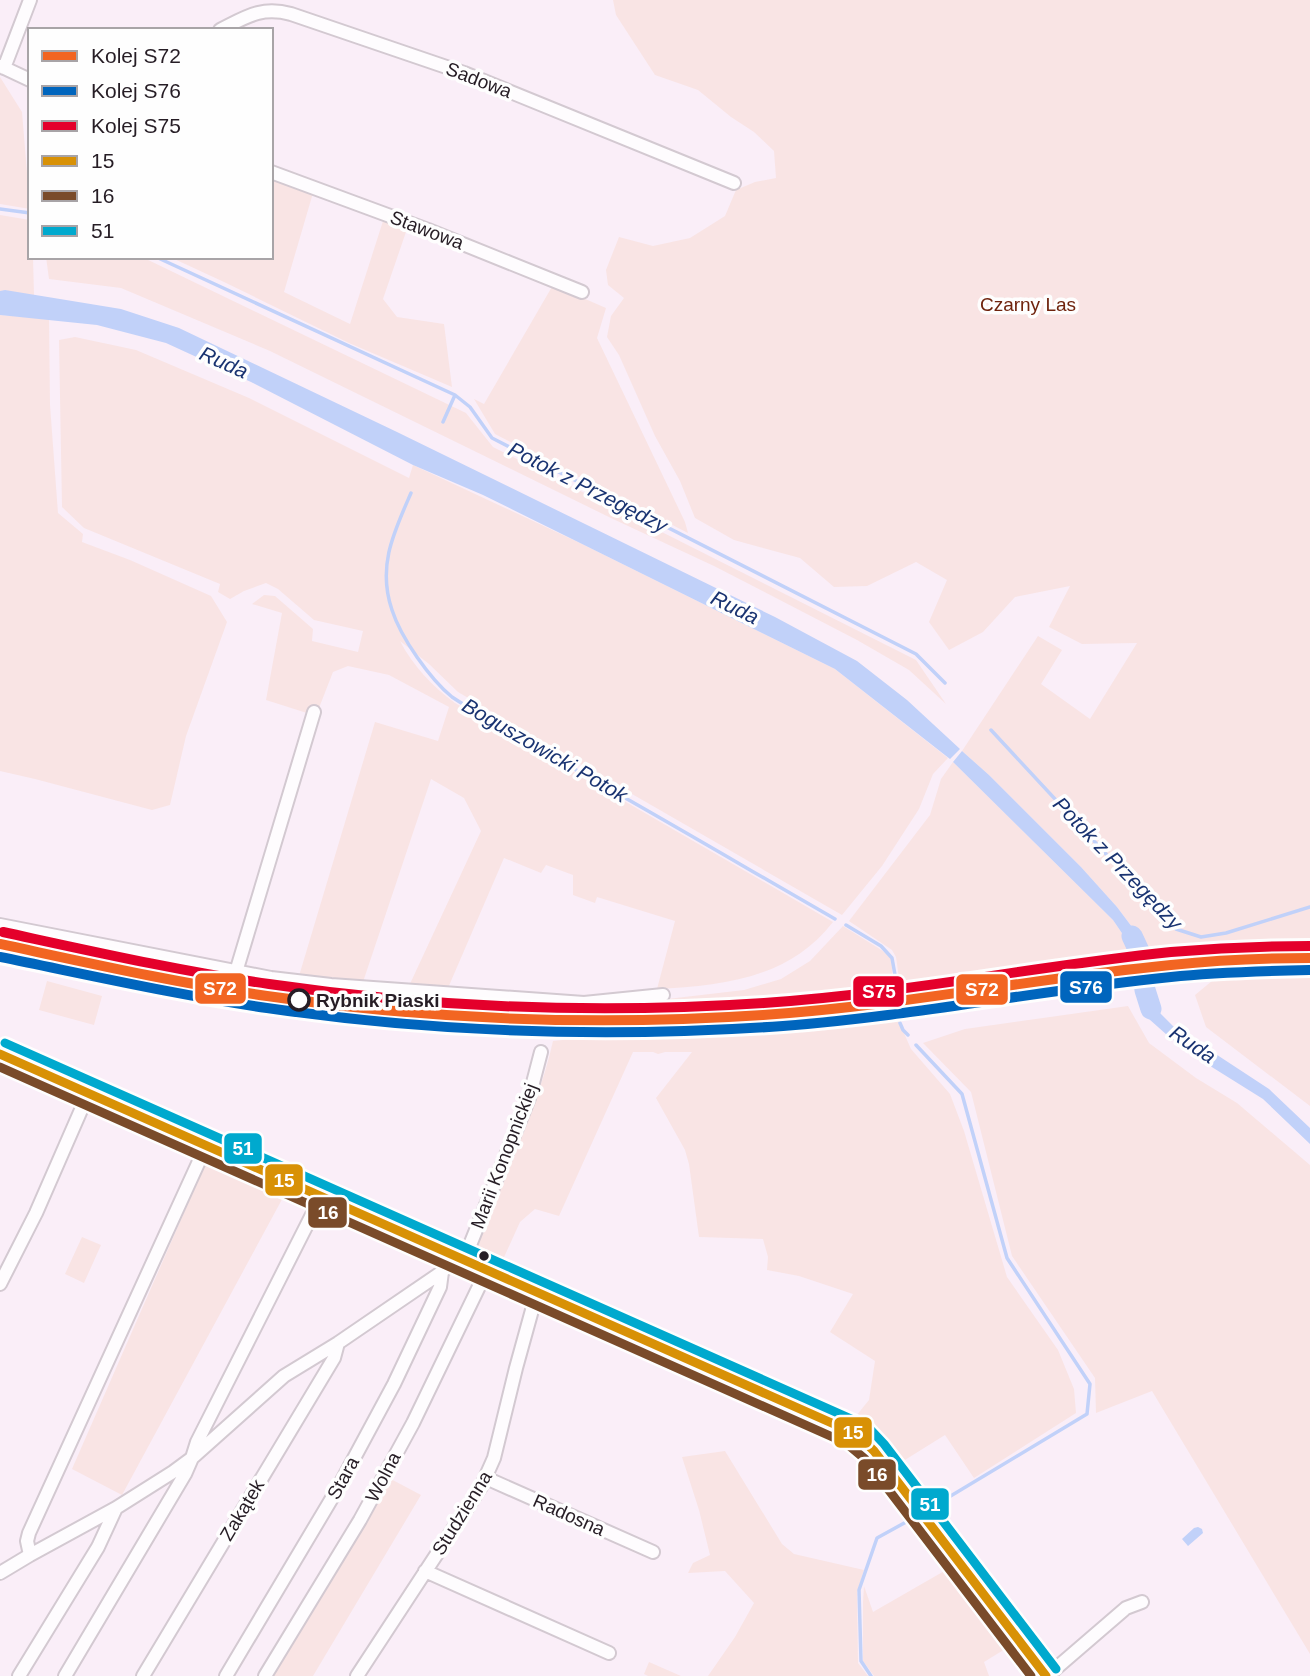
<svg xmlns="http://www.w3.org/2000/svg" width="1310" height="1676" font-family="Helvetica,sans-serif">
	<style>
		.green { fill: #f9e4e4 }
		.water { fill: #c1d1f9 }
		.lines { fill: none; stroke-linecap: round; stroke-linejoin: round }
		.stream { stroke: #c1d1f9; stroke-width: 3.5 }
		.river { stroke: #c1d1f9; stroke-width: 21 }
		.minor-casing { stroke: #d3c9d1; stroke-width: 16 }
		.minor { stroke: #fefcfe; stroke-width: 12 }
		.bus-1-casing { stroke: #fefefe; stroke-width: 14 }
		.bus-2-casing { stroke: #fefefe; stroke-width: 14 }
		.bus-3-casing { stroke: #fefefe; stroke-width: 14 }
		.bus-1 { stroke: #d89106; stroke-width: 9 }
		.bus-2 { stroke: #7a4b2a; stroke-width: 9 }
		.bus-3 { stroke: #00a9ce; stroke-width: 9 }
		.rail-1-casing { stroke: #fefefe; stroke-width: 16 }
		.rail-2-casing { stroke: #fefefe; stroke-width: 16 }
		.rail-3-casing { stroke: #fefefe; stroke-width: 16 }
		.rail-1 { stroke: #f26522; stroke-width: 10 }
		.rail-2 { stroke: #0065bd; stroke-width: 10 }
		.rail-3 { stroke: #e4002b; stroke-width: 10 }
		.stop-dot { fill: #fefefe; stroke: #261d25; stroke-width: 3.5 }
		.bus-dot { fill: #261d25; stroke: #fefefe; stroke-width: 2.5 }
		.labels { text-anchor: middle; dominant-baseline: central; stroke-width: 7; stroke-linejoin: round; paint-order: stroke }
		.street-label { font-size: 19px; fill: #261d25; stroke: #fefefe }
		.park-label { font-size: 19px; fill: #6f230d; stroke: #fefefe }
		.stop-label { font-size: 19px; font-weight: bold; fill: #261d25; stroke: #fefefe; text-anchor: start }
		.water-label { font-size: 21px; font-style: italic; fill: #193371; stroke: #fefefe }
		.line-badge { stroke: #fefefe; stroke-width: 2.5 }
		.badge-label { font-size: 19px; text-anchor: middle; font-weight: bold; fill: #fff }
	</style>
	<rect width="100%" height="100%" fill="#faeef8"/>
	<path class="green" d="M613,0H1310V1106L1206,1027L1195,995L1247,952L1188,951L1145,961L1138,935L1117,907L1081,867L989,775L962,751L1038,636L1062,650L1041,684L1090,719L1137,643L1082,644L1049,627L1070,586L1015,597L983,632L949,650L929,622L947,580L916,562L867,586L834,587L800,558L734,540L695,518L680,481L655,436L619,355L607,337L611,316L624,298L608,285L606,270L619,237L653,246L690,238L725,216L736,190L755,182L776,178L774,151L754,132L731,117L698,90L655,75L616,15Z
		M0,77L22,112L30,209L0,204Z
		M271,177L313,193L284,292L350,324L384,218L407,229L383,299L397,317L444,324L452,387L349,343L224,282L170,257H271Z
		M0,215L30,220V257H33L34,295L0,291Z
		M46,257H142L466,413L493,447L916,660L946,704L909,670L857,640L714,566L613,519L270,351L121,288L49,279Z
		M553,285L606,308L597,338L685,522L688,533L495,434L474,399L484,404Z
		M0,315L49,319L50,405L58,513L83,534L82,542L130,560L211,596L227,622L186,736L170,805L152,810L35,779L0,771Z
		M75,337L136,350L249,398L409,478L413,465L580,543L835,669L948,758L933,774L919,809L882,866L842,915L599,775L458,692L429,664L400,641C413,666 432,686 455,703L833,922C790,978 723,986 657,989L675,921L597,897L595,903L573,895V875L546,865L541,873L504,858L448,988L409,986L481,831L464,798L431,779L363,982L337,980L332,977L326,978L299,976L375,722L438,741L449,707L389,675L348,666L333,672L317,713L310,714L266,700L282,613L252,604L264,595L275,596L313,629L312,641L358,652L363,631L314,620L278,589L266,583L244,591L230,599L218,592L220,584L84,528L62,507L59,340Z
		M953,762L1113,920L1128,942L1137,960L1127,963L901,993L896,957L892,950L849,921L930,815L941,779Z
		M843,926L883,951L892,959L893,994C795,1008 695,1012 596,1014L616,1005L744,990L781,979L810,961Z
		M47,981L102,996L94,1025L39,1010Z
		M1128,1006L1149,1043L1196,1078L1237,1103L1310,1165V1654L1152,1391L1096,1413L1095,1378L1012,1256L971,1092L923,1043L965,1029Z
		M896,1015L911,1049L950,1094L964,1131L1007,1277L1058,1350L1074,1389L1076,1413L974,1478L945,1435L900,1463L871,1427L856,1416L869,1400L875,1361L830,1332L853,1294L799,1276L767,1270L768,1257L763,1239L699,1237L689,1164L685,1150L656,1098L692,1052H665L658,1054L653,1052H633L559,1216L535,1209L520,1222L500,1266L492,1263L495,1255L475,1247C499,1179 538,1111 553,1041L600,1036H647L730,1032L848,1022Z
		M207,1160L286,1192L122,1495L72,1469Z
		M82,1237L101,1245L84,1283L65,1274Z
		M725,1451L782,1544L794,1554L864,1570L857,1592L858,1663L868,1676H708L735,1637L754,1603L725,1571L688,1573L693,1563L710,1555L699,1510L682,1457Z
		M387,1477L421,1495L313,1676H271Z
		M953,1566L1010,1646L984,1662L989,1676H874L863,1661V1602L864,1586L873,1612Z
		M649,1662L681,1676H648L644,1674Z"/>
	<path class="water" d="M5,290L121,309L179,328L397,432L775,617L857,661L907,700L960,749L950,759L835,669L483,495L413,465L251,382L166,343L97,325L0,315V291Z
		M962,751L989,775L1081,867L1117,907L1138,935L1145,961L1137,962L1128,942L1113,920L953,762Z
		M1150,981L1156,1009L1173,1026L1269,1089L1310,1128V1144L1263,1099L1191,1054L1167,1035L1149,1019L1142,1001L1139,982Z
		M1198,1527L1202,1529L1203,1533L1188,1546L1182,1539L1194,1528Z"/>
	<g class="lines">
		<path class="stream" d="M0,209L30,213
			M156,257L455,395L470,407L492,438L916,654L945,683
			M443,422L455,395
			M411,493C394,532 377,566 392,610C401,638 430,679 452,697C467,707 483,716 498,725C529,743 559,760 590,778C672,824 753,872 835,919
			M991,730L1157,909L1176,929L1201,937L1226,933L1310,907
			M846,925L881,946L892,958L897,986
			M900,1023L903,1030L908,1035
			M916,1045L962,1094L1007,1258L1090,1384L1087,1414L924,1512
			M871,1676L861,1661L859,1590L877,1538L917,1516"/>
		<path class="river" d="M1132,936L1139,951L1145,990L1151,1009"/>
		<defs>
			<path id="minor" d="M220,30C246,17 261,6 291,14L464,73L734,183
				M0,66L30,80
				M4,68L30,0
				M271,172L428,230L582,292
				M0,925L271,978L331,985L584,1003L663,995
				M236,972L314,712
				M0,1054L852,1432L860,1437L874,1451L1046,1676
				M464,1260L529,1098L541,1052
				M0,1284L36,1213L88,1094
				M486,1478L653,1552
				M30,1555L27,1541L29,1533L206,1146
				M425,1571L609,1653
				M0,1573L30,1555L116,1508L173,1472L192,1458L284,1376L338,1343L442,1272L457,1257
				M19,1676L98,1547L116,1508
				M65,1676L185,1474L192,1458L197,1442L321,1197
				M143,1676L334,1358L338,1343
				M226,1676L338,1488L394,1384L440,1287L442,1272
				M265,1676L360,1520L413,1423L487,1270
				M357,1676L482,1485L494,1458L516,1368L537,1292
				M1047,1676L1126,1608L1142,1602"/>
		</defs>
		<use href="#minor" class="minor-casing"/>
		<use href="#minor" class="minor"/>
		<defs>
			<path id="bus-1" d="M0,1054L852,1432L860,1437L874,1451L1046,1676"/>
			<path id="bus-2" d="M0,1067L846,1443L865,1459L1031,1676"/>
			<path id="bus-3" d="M5,1043L858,1422L868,1427L884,1444L1056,1669"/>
		</defs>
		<use href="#bus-1" class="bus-1-casing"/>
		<use href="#bus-2" class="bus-2-casing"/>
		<use href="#bus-3" class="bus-3-casing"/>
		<use href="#bus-1" class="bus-1"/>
		<use href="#bus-2" class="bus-2"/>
		<use href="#bus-3" class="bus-3"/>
		<defs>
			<path id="rail-1" d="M0,944C89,963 177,983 267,996C431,1020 597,1026 763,1015C900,1006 1034,978 1171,965C1217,960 1263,958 1310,958"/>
			<path id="rail-2" d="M0,957C89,975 177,995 267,1008C438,1033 611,1038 783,1026C913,1016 1041,990 1171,977C1217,972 1264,971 1310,970"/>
			<path id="rail-3" d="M3,932C91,951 179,971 269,984C433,1008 599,1014 764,1003C901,994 1035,966 1171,952C1217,948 1263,946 1310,946"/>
		</defs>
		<use href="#rail-1" class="rail-1-casing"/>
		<use href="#rail-2" class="rail-2-casing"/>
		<use href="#rail-3" class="rail-3-casing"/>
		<use href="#rail-1" class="rail-1"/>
		<use href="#rail-2" class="rail-2"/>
		<use href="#rail-3" class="rail-3"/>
	</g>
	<circle class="stop-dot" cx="299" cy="1000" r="10"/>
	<circle class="bus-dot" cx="484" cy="1256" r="6"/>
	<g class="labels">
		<g class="street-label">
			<text transform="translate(479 80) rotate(21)">Sadowa</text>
			<text transform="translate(427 230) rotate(21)">Stawowa</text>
			<text transform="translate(504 1156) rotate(-69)">Marii Konopnickiej</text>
			<text transform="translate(383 1477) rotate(-62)">Wolna</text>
			<text transform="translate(343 1478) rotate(-61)">Stara</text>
			<text transform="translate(242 1510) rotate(-59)">Zakątek</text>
			<text transform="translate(462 1513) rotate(-58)">Studzienna</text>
			<text transform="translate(569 1515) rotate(24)">Radosna</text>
		</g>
		<g class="park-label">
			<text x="1028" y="304">Czarny Las</text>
		</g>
		<g class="stop-label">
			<text x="316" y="1000">Rybnik Piaski</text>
		</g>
		<g class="water-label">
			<text transform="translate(224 362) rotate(24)">Ruda</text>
			<text transform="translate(588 487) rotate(27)">Potok z Przegędzy</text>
			<text transform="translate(735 607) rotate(26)">Ruda</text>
			<text transform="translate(545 750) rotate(30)">Boguszowicki Potok</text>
			<text transform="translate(1118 863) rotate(46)">Potok z Przegędzy</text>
			<text transform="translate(1193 1044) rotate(34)">Ruda</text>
		</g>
	</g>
	<g class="line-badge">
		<rect x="1059" y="970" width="54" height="34" rx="7" fill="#0065bd"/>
		<rect x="194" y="972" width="53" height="33" rx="7" fill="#f26522"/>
		<rect x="955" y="973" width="54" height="33" rx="7" fill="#f26522"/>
		<rect x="852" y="975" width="53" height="33" rx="7" fill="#e4002b"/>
		<rect x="223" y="1132" width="40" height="33" rx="7" fill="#00a9ce"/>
		<rect x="264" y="1163" width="40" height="34" rx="7" fill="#d89106"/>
		<rect x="307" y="1196" width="41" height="33" rx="7" fill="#7a4b2a"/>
		<rect x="833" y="1416" width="40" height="33" rx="7" fill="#d89106"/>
		<rect x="857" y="1458" width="40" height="33" rx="7" fill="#7a4b2a"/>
		<rect x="910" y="1487" width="40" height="34" rx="7" fill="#00a9ce"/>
	</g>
	<g class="badge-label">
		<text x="1086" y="994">S76</text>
		<text x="220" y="995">S72</text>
		<text x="982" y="996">S72</text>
		<text x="879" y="998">S75</text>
		<text x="243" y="1155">51</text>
		<text x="284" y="1187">15</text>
		<text x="328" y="1219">16</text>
		<text x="853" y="1439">15</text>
		<text x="877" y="1481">16</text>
		<text x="930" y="1511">51</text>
	</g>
	<rect x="28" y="28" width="245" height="231" fill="#fefefe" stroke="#a8a4a7" stroke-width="2"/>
	<rect x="42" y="51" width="35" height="10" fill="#f26522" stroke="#a8a4a7" stroke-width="2"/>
	<text x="91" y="63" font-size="21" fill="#261d25">Kolej S72</text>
	<rect x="42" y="86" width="35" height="10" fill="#0065bd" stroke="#a8a4a7" stroke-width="2"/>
	<text x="91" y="98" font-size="21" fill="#261d25">Kolej S76</text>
	<rect x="42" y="121" width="35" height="10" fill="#e4002b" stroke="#a8a4a7" stroke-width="2"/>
	<text x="91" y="133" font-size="21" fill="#261d25">Kolej S75</text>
	<rect x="42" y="156" width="35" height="10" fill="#d89106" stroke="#a8a4a7" stroke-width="2"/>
	<text x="91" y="168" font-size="21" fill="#261d25">15</text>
	<rect x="42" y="191" width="35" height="10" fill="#7a4b2a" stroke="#a8a4a7" stroke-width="2"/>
	<text x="91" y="203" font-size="21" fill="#261d25">16</text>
	<rect x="42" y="226" width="35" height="10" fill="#00a9ce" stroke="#a8a4a7" stroke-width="2"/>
	<text x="91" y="238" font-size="21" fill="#261d25">51</text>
</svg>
